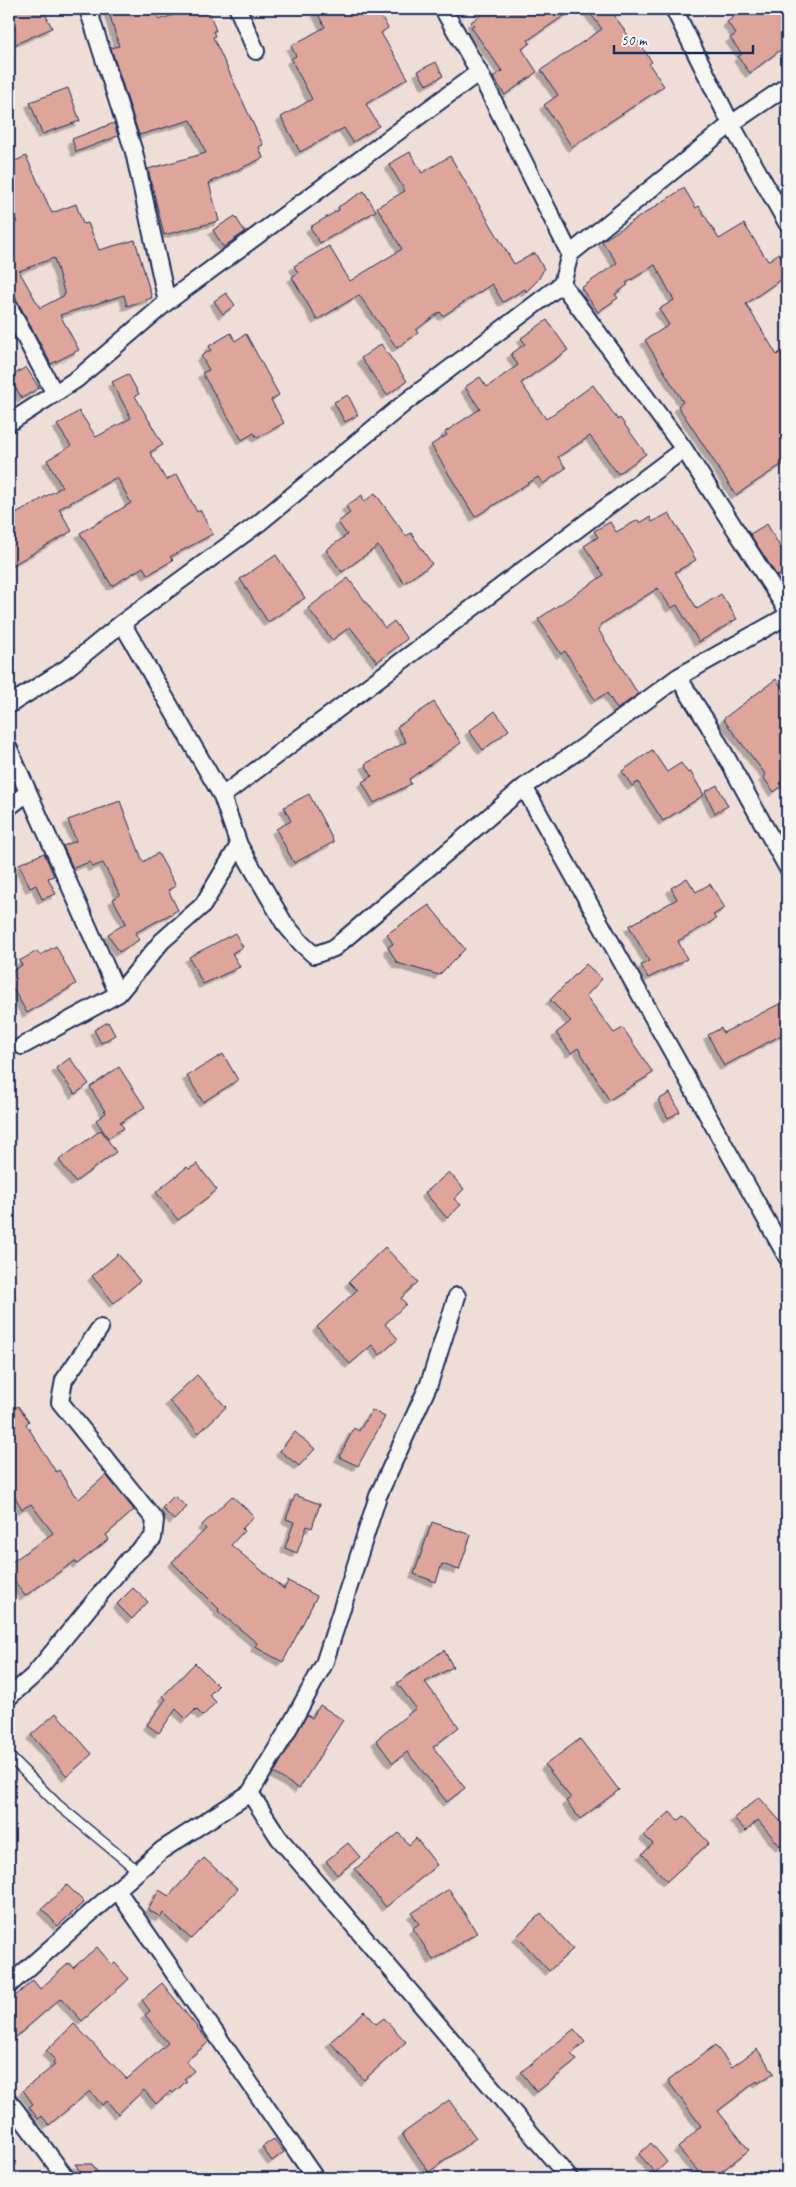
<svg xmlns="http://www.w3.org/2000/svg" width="796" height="2187" font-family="Caveat,sans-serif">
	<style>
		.building { fill: #dea59a; stroke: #1b2f5e; fill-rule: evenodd; filter: url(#shadow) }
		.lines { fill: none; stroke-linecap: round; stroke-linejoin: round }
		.service-casing { stroke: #1b2f5e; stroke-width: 12 }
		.minor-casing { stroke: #1b2f5e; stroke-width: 20 }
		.service { stroke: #f6f6f2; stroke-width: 9 }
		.minor { stroke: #f6f6f2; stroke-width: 16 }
	</style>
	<defs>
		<filter id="shadow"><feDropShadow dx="-4.5" dy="4.5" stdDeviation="0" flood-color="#0004"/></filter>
	</defs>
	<rect width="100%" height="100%" fill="#efded8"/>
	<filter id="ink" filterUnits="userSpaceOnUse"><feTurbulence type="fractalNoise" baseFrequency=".02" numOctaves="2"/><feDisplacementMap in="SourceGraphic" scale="10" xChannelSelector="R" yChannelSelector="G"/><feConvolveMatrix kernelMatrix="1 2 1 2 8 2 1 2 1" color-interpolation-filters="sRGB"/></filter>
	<g filter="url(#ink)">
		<path class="building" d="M9,9H43L52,28L9,47Z
			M108,9H155L159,20L190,9H208L216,31H213L215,36L213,37L263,145L259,147L263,158L209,183L219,221L164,235L148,169L206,153L191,120L139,135L111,48L119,46Z
			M315,9H377L388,28L381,33L408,78L366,104L379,126L353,142L344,128L300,152L281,117L312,99L291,59L296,56L291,46L325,27Z
			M489,9H574L528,40L530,43L522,49L537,72L505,95L493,77L502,71L471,27L474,25L471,22Z
			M587,9H610L634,44L638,41L652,62L649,64L664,86L572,147L544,105L558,95L541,70L602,29Z
			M744,9H775L787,25V45L750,73L738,57L742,54L730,38L736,34L727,22Z
			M436,62L443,76L426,85L418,71Z
			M68,88L80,121L42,134L30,102Z
			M114,123L118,136L76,152L72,139Z
			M410,152L422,173L450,156L514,264L535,253L544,269L538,280L526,292L525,289L503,302L492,284L443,316L440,312L416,330L418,333L397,348L359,295L317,320L292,277L298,273L294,266L329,246L350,281L402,249L377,207L405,191L389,164Z
			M26,156L52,213L76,204L83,224L88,223L99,250L135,240L152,298L127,306L124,295L60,315L79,350L51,364L9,285V225L17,222L9,205V164ZM54,258L65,295L40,308L19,271Z
			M684,188L696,208L699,206L719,239L744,224L768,261L779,253L787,266V275L746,304L777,355L780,352L787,363V461L736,495L678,406L683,402L645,340L669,325L659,309L674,300L655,265L626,283L628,285L615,294L618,298L598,312L581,288L617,263L602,241Z
			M364,191L376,211L320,243L310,227L339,210L338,207Z
			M235,216L245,232L223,247L213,230Z
			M226,293L235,305L223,314L214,301Z
			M547,320L568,350L521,383L546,419L593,385L618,420L620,418L646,454L618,474L590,436L558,457L566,468L543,484L538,477L475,517L431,445L447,435L445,432L480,409L465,387L480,377L487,387L518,365L511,354L525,344L521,338Z
			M231,333L235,341L246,334L279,395L271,400L284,423L257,438L254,433L242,440L202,373L209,370L201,356L211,350L209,346Z
			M381,344L407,381L387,395L361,358Z
			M26,367L39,388L22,398L9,378Z
			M128,374L139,394L135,396L163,445L150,452L166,480L177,474L197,512L200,510L213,534L170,557L173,560L148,575L143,567L112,586L80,533L131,503L117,477L59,509L72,531L9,567V518L62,487L47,460L71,446L57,425L79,411L96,437L131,418L112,382Z
			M348,395L358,415L345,422L334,402Z
			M375,493L406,536L411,533L432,564L404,583L378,546L342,572L326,550L347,535L338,522L350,513L346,506L362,495L364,502Z
			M669,513L696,560L675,572L697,609L721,594L737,619L699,642L677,605L671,608L658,588L600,625L601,627L598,629L638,694L617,709L607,693L595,700L565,651L561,654L538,619L604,575L584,546L598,537L594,531L610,522L616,532L638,520L640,523L650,517L652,522Z
			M767,524L787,559V571L777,576L750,534Z
			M276,555L305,598L268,622L240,579Z
			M348,578L385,628L394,621L407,639L377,662L350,627L332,640L308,608Z
			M776,679L787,695V782L774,792L763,777L766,775L723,719Z
			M434,702L461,743L409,779L411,784L374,803L362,782L372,776L365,764L406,742L397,727Z
			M495,711L509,730L483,750L469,731Z
			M652,750L667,772L681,763L688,773L690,771L704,795L663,821L638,782L632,786L622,771Z
			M717,785L728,806L715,813L705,792Z
			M309,794L334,842L294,863L276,829L291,821L284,807Z
			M120,801L143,862L158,853L176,886L168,890L178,910L135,933L139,940L119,952L108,934L126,923L113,899L120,895L103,863L92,867L90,862L73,868L63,846L76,841L68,820Z
			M44,853L54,876L48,878L56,894L42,899L36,885L30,888L19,864Z
			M687,878L696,892L710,884L725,908L713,915L716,919L678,941L687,959L648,978L641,965L649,961L629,926L677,899L671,888Z
			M429,905L465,949L439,975L397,963L388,947L393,944L387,934Z
			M235,933L243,947L232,953L240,967L203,984L189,957Z
			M56,946L76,984L27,1013L9,982V973L22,965L19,961L37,951L40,955Z
			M586,964L602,979L586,996L614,1033L623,1028L653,1073L609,1100L578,1048L571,1053L556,1033L571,1021L550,1000Z
			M787,1000V1032L724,1066L708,1035L721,1028L723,1033Z
			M108,1022L115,1035L101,1043L94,1030Z
			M223,1054L238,1080L203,1102L187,1076Z
			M70,1058L89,1084L75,1094L56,1068Z
			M119,1067L145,1107L120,1123L124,1128L108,1138L96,1120L106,1113L90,1087Z
			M670,1093L680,1112L668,1118L658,1100Z
			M101,1130L116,1152L75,1182L59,1160Z
			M197,1164L217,1190L178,1220L156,1192L187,1167L189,1169Z
			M449,1172L464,1189L454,1199L461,1205L447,1218L425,1193Z
			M385,1247L418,1282L401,1298L406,1304L385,1324L398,1339L380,1355L372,1345L350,1364L317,1327L357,1290L349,1282Z
			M118,1254L140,1281L114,1303L92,1276Z
			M197,1375L226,1407L199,1433L169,1401Z
			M18,1406L29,1421L26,1424L56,1472L59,1470L75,1496L76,1495L79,1499L106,1475L134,1510L106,1535L109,1539L77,1564L75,1561L25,1596L9,1573V1564L53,1533L31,1504L22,1509L9,1487V1412Z
			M372,1410L385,1417L358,1466L339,1457L354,1428L359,1431Z
			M295,1432L315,1449L299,1466L280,1451Z
			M295,1495L320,1504L312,1528L307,1526L297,1553L285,1548L294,1522L286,1519Z
			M174,1496L187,1507L174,1520L162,1508Z
			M232,1496L254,1516L242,1529L244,1531L231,1545L284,1589L288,1581L317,1596L283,1662L255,1647L257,1643L218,1611L219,1609L172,1562L206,1529L202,1525Z
			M432,1522L471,1535L459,1570L442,1564L436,1582L414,1574Z
			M133,1588L148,1602L132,1619L117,1604Z
			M444,1650L453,1667L425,1682L459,1727L433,1747L465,1788L447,1802L407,1752L393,1763L376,1740L416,1708L397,1683Z
			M195,1663L218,1686L209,1695L216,1702L203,1716L196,1709L186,1719L176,1709L159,1733L147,1725L166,1699L163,1696Z
			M320,1705L343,1720L299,1789L274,1773L307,1715L312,1718Z
			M56,1713L92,1754L67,1776L31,1735Z
			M580,1739L619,1790L580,1819L566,1801L571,1798L545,1765Z
			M759,1797L787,1829V1839L780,1846L758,1820L746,1831L734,1818Z
			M670,1812L678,1821L684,1816L709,1843L667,1881L642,1854L653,1844L644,1835Z
			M399,1833L409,1845L416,1838L437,1865L386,1907L355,1869Z
			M348,1843L360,1857L337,1875L326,1861Z
			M204,1858L238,1889L191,1939L163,1913L161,1917L148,1910L159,1890L169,1896Z
			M67,1885L84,1902L58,1926L42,1909Z
			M449,1889L477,1933L433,1960L413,1928L419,1924L412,1913Z
			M541,1913L573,1949L549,1971L517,1936Z
			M97,1947L112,1965L115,1963L129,1979L82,2021L61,1998L9,2043V2002L33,1980L40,1989L69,1963L73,1968Z
			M162,1983L209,2042L186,2061L194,2071L184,2079L187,2081L173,2093L171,2091L156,2104L144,2090L118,2114L107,2101L102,2105L90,2091L49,2125L42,2116L38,2119L29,2107L33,2104L23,2090L55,2065L53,2062L55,2060L46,2051L74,2024L127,2079L168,2043L145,2015L150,2011L142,2000Z
			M365,2011L376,2024L384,2018L406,2042L364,2080L330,2042Z
			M574,2029L585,2042L571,2054L577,2060L537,2092L521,2072Z
			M715,2045L732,2067L757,2049L774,2073L758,2083L757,2081L718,2111L749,2150L713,2178H704L678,2148L701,2126L668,2081Z
			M449,2100L476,2138L429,2172L402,2134Z
			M274,2139L284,2152L272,2161L262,2147Z
			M651,2143L667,2162L655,2173L639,2154Z
			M75,2164H92L98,2173L91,2178H85Z"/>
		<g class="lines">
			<defs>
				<path id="service" d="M9,1756L57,1804L138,1871"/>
				<path id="minor" d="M88,9L134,152L167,302
					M238,9L256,51
					M443,9L479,72L570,254L731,124L674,9
					M787,86L731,124L787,223
					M570,254L562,284L684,449L787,610
					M9,307L55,394
					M9,423L77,379L167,302L479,72
					M787,616L678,677L708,724L787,867
					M122,623L222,796L239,845L284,923L302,944L314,955L334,948L524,787L582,748L678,677
					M9,705L67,668L122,623L259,523L407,401L562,284
					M9,749L118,994
					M524,787L787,1257
					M222,796L684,449
					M9,807L27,793
					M22,1046L118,994L162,941L203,905L239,845
					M9,1697L33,1676L128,1560L153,1538L155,1520L60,1402L64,1380L100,1328
					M250,1793L285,1735L324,1664L378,1496L429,1384L457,1296
					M117,1890L315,2178
					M9,1985L162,1850L250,1793L279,1838L569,2178
					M9,2101L66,2178"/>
			</defs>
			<use href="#service" class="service-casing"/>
			<use href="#minor" class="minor-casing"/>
			<use href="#service" class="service"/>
			<use href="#minor" class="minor"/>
		</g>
	</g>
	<rect width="796" height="2187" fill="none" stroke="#f6f6f2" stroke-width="30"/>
	<rect x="15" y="15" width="766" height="2157" fill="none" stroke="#1b2f5e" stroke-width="2" filter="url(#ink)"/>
	<path d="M614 45v8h139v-8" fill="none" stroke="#1b2f5e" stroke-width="2.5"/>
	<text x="621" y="45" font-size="15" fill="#1b2f5e" stroke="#f6f6f2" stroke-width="4" paint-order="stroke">50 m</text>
</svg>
